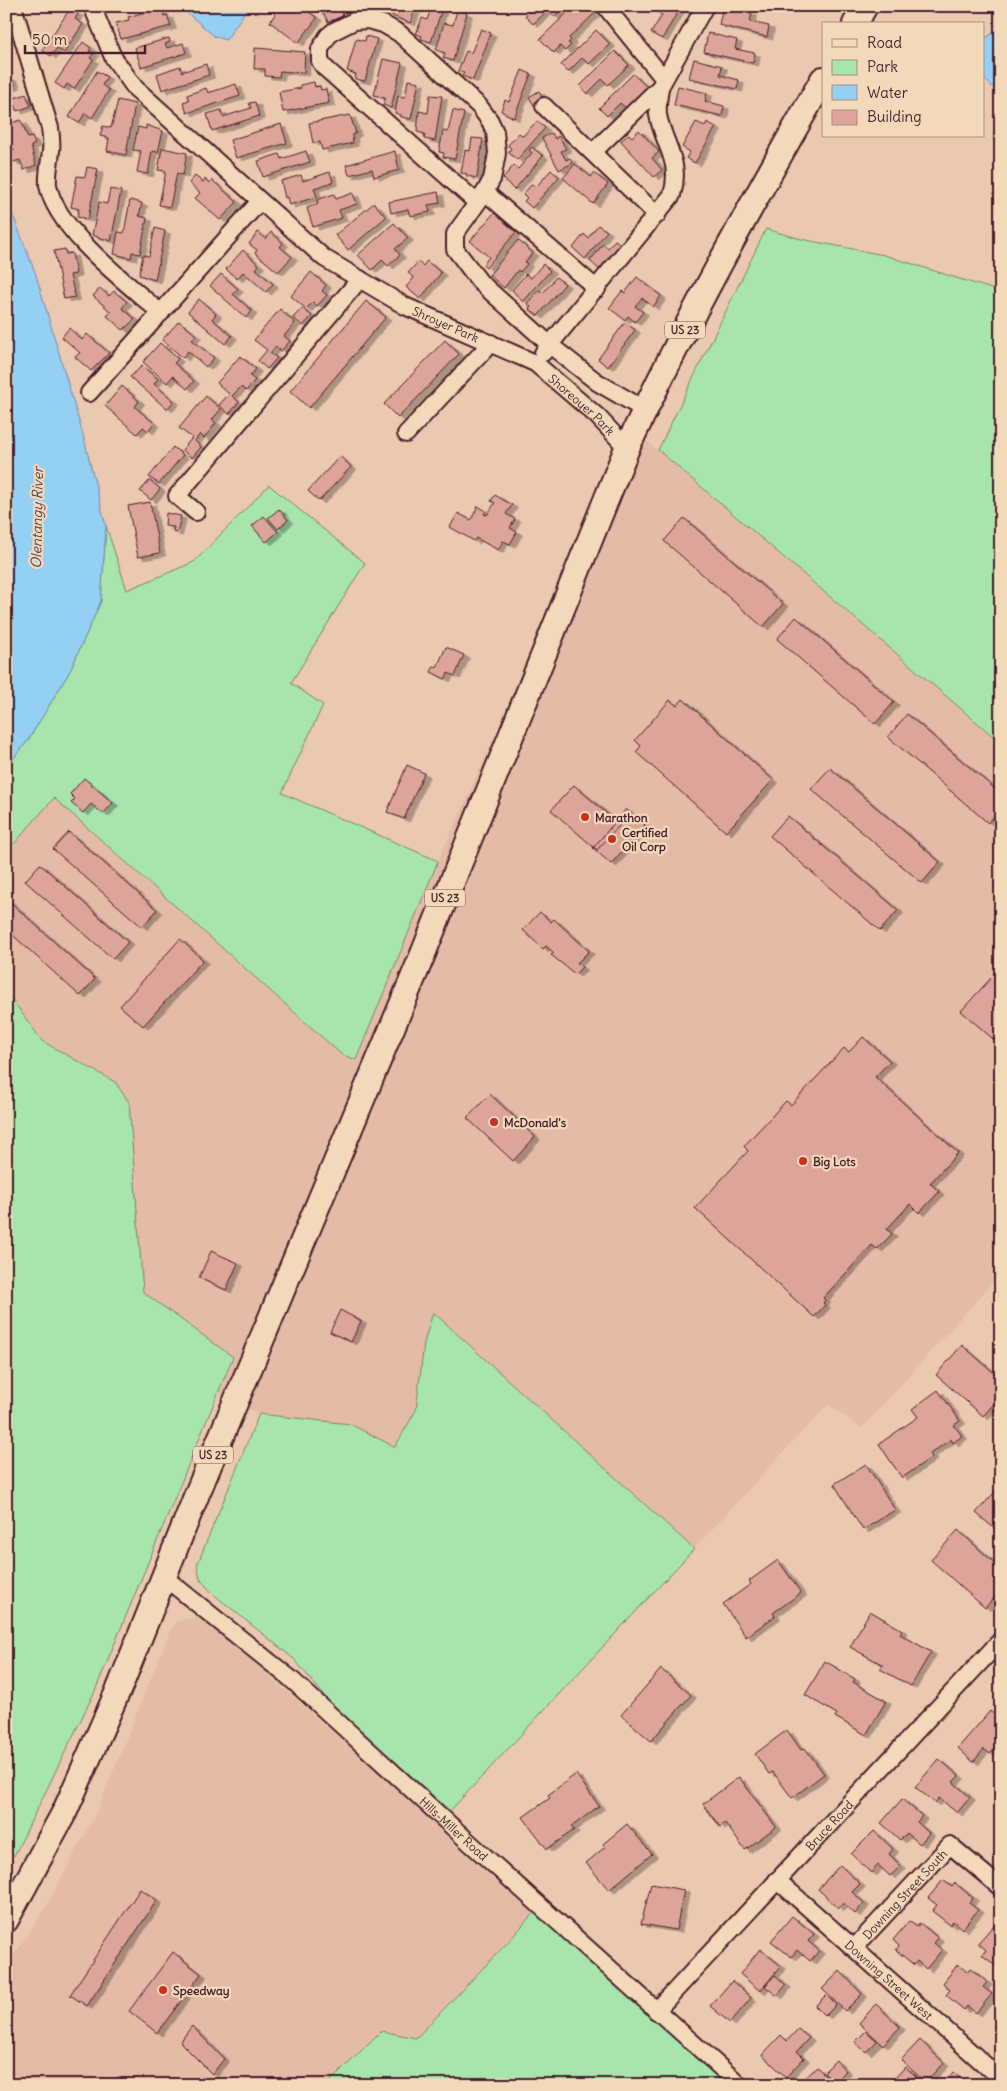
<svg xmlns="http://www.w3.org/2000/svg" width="1007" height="2091" font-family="Delius,sans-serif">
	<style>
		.built { fill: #e4bba6 }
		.green { fill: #a7e5ac; stroke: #78826c }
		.water { fill: #94cff4; stroke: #7689a4 }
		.building { fill: #dda49a; stroke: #4a1f2b; filter: url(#shadow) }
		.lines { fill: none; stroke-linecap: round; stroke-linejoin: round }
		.minor-casing { stroke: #4a1f2b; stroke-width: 20 }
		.highway-casing { stroke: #4a1f2b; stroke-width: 28 }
		.minor { stroke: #f1d9b9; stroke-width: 16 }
		.highway { stroke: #f1d9b9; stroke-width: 24 }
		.poi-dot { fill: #c8321e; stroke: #f1d9b9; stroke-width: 2 }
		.labels { text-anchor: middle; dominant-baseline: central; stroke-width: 4.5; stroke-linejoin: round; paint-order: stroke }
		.shield { fill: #f1d9b9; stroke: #7c5756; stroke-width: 1 }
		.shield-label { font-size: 11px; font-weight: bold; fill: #4a1f2b }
		.street-label { font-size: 12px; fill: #4a1f2b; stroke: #f1d9b9 }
		.poi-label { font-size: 12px; font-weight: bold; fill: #4a1f2b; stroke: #f1d9b9; text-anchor: start }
		.water-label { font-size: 14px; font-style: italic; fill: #594253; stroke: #f1d9b9 }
	</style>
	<defs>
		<filter id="shadow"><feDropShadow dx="5.5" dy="3" stdDeviation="0" flood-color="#0004"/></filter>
	</defs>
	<rect width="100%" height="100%" fill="#ebc9b0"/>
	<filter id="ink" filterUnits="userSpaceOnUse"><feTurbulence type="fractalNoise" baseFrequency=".02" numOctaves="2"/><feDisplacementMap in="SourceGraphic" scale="10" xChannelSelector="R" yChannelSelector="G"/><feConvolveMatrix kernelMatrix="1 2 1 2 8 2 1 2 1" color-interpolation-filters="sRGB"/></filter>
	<g filter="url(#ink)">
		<path class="built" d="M635,431L1001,743V1273L862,1428L828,1404L694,1549L433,1312L424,1343L416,1410L395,1447L350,1424L259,1414L219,1394L233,1357L143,1292L129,1102L115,1082L42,1041L6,991V853L54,798L341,1054L356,1060L438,861Z
			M196,1617L213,1625L534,1912L510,1940L416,2038L381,2031L327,2085H6V1967L46,1907L97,1811L170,1631L177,1621Z"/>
		<path class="green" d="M766,229L801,239L884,255L1001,292V743L658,450Z
			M269,485L365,563L291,683L323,705L282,793L438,861L356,1060L341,1054L54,798L6,853V767L27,742L70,671L101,601L106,526L127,590L194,562Z
			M6,991L42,1041L115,1082L129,1102L143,1292L233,1357L95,1691L14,1856L6,1849Z
			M433,1312L694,1549L450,1811L333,1706L294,1659L212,1593L200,1579L197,1565L259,1414L350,1424L395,1447L416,1410L424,1343Z
			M534,1912L728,2085H327L381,2031L416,2038L510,1940Z"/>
		<path class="water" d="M179,6H249L226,40L214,36Z
			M1001,27V95L983,78V40Z
			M6,197L36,275L83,435L106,526L101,601L70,671L27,742L6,767Z"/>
		<path class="building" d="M277,6H301L317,18L298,43L270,22L275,14L273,12Z
			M315,6H339L343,16L328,22L322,10L317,12Z
			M395,6H416L410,23L392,16Z
			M432,6H443L431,42L421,39L422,36L416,34L422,18L427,20Z
			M536,6H565L554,17L548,10L533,24L525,16Z
			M574,6H587L594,14L569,38L571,41L568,43L571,45L565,51L560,46L554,53L540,39Z
			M657,6H686L684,11L680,8L662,39L651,33L662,15L655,11Z
			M723,6L752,13L750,22L769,26L767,37L719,25Z
			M162,7L164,16L167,15L171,26L121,39L116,23L129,20L128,17Z
			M70,9L78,14L75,19L83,24L64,53L57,48L51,56L42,50Z
			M457,10L467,13L453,61L443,58L445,53L436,50L444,23L453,25Z
			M481,29L491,33L473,80L462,76L464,73L458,71L466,51L471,53Z
			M596,30L610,44L589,64L582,58L568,72L561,65Z
			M708,33L737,40L735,49L755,53L753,63L704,52Z
			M366,36L377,39L365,81L355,79L356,74L347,71L356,39L365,41Z
			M169,38L170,42L165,44L167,48L183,43L186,53L141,67L135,48Z
			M83,42L91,48L89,51L94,53L90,58L93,60L74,89L67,84L64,89L55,83Z
			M255,48L305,52L304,73L280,71L279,77L265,76V69H254Z
			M615,51L629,65L608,85L602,79L587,94L580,86Z
			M383,59L402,63L391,108L383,105L385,98L374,95Z
			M694,59L722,66L720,75L739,80L737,89L689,78Z
			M206,64L209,75L162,90L157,74L180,66L182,72Z
			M522,70L531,74L514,118L501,111L505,100L509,102Z
			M97,71L107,77L102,85L109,90L92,118L85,113L79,123L69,117Z
			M633,74L648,88L627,109L620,103L607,116L599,108Z
			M12,77L15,85L8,88L12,99L26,94L31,106L17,111L15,105L6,108V79Z
			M408,80L419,82L411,119L401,117V115L395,113L398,96L405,97Z
			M314,82L315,87L320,86L321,90L326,89L329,103L283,112L279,92L301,88L300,85Z
			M236,84L240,96L187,113L183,102L189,100L187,95L206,88L208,93Z
			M678,86L707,93L705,101L724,106L722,116L674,105Z
			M539,91L545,101L535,107L529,97Z
			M430,95L442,96L435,141L424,139L425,134L417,132L419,111L428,113Z
			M118,100L135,104L126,155L107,151L109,138L100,136L103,126L111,128Z
			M255,102L259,116L212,131L207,114L221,110L223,117L251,108L249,103Z
			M453,110L464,113L455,159L443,157L444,153L439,152L443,131L448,132Z
			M350,115L356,133L352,135L353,143L322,150L320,142L313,143L309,123Z
			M21,120L28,138L32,137L35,144L31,146L36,165L24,170L20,160L13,162L9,153L14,151L6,130V125Z
			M537,121L545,128L517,160L508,152L511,149L508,145L519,133L523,136Z
			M696,122L705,126L707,122L716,127L695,163L686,158L690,152L682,147Z
			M281,124L287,143L236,158L230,140Z
			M146,125L163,131L158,152L152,151L148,174L137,172L141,151L133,150L138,127L146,129Z
			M639,130L659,152L652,158L662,170L654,177L621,141L629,134L632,137Z
			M552,133L555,139L559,136L566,149L561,151L566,160L570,158L573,163L559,170L542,138Z
			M472,138L483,139L477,178L467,176V174L461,173L465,150L470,151Z
			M532,147L543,156L514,190L503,178L514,165L518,169L532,153L529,150Z
			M162,148L187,153L183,175L177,173L170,207L159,205L166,171L158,170Z
			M306,151L310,162L263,177L258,161L279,154L281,159Z
			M395,151L399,170L374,177L372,169L349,175L346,165Z
			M575,164L591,177L594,173L608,184L593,204L563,178Z
			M87,167L98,169L88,219L77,217L79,209L71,207L77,176L85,177Z
			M551,170L559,177L532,208L524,201L527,198L523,194L532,184L536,187Z
			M330,172L333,182L314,188L317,197L289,205L287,197L285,198L281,181L301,175L303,181Z
			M195,176L203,182L205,179L209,183L212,180L237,202L220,220L195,198L200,193L189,183Z
			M110,189L121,191L111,241L92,235L99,202L107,204Z
			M438,192L440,203L428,205L430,212L410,216L408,209L391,213L389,202Z
			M353,193L357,204L339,210L342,218L313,227L307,208L318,204L317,200L334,194L336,199Z
			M130,200L142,203L139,216L147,218L140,254L132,252L131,258L114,254L118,232L124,233Z
			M374,203L386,217L348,250L335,235Z
			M494,213L516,232L486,268L483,265L489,257L470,241Z
			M394,223L408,238L395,249L400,255L388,266L382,260L372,270L358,255Z
			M598,225L607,231L585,259L573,248L584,234L588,238Z
			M155,228L165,231L155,280L139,275L143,255L149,256Z
			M258,232L266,239L271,232L283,243L280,247L292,257L278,272L255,253L257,250L249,244Z
			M518,240L533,253L525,262L527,264L520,272L518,270L504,288L489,275Z
			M615,240L622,245L602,272L590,261L603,244L608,248Z
			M65,249L66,254L72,253L76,274L70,275L75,297L64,299L54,251Z
			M243,250L259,265L256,269L273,284L266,292L243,272L237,279L226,269Z
			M427,261L441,273L420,299L406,287L414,278L408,273L418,262L423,266Z
			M543,264L550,271L523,302L512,290L526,274L531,278Z
			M311,272L326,285L322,291L327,295L317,306L313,302L306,309L291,296Z
			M221,274L238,289L233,294L252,311L246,318L210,286Z
			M556,277L565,284L538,316L529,309L531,307L527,304L539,290L543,293Z
			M637,277L661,296L653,307L642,298L635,306L643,312L635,322L628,316L625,320L609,308L622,291L625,293Z
			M100,288L109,296L114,291L127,302L122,308L135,319L123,330L107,316L111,312L93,296Z
			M199,299L216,314L212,319L232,336L225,344L188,312Z
			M366,301L386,317L309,408L290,391Z
			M302,308L312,316L303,326L293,318Z
			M280,309L295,323L284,336L290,341L281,351L276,346L270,353L277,358L267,369L258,361L267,350L254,340Z
			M179,321L196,335L192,340L214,358L206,367L188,351L183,358L162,340Z
			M625,322L635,330L608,367L598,359Z
			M69,328L82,340L87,334L109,353L91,371L75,357L80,353L62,337Z
			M445,340L459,354L398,418L384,404Z
			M160,343L178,359L174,363L194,381L187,389L173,376L167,383L143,362Z
			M240,356L256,369L250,376L255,380L246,391L241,387L232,396L239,402L229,414L219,405L229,394L217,383Z
			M142,366L158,379L154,384L174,401L167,409L130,377Z
			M122,386L139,401L135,407L154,423L148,431L143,427L137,434L105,406Z
			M206,396L221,409L212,420L216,423L204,438L200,434L195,441L201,447L192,458L182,450L192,438L179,428Z
			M173,447L183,455L159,484L149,477Z
			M340,456L351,467L319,501L308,491Z
			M150,480L160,489L151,500L140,491Z
			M495,495L512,505L506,514L515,519L510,528L517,532L510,544L503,541L498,550L476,538L474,541L450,527L458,513L471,520L478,506L486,511L484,514L487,515L495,503L491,501Z
			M150,502L160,553L138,557L128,506Z
			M279,509L288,520L278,529L268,518Z
			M166,513L181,516L177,533L173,532L174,527L165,526Z
			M264,516L278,532L266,542L252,526Z
			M684,518L783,604L763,627L664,541Z
			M796,617L894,702L875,724L777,639Z
			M446,647L464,655L455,676L448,673L445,679L431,672L434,666L437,667Z
			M683,699L773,780L726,832L636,752L641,746L635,740L670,700L677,706Z
			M907,714L1001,794V808L988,823L888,737Z
			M407,765L424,773L404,819L387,812Z
			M830,768L940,862L922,883L811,789Z
			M84,778L113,803L103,814L91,804L83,813L71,803L75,799L70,794Z
			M574,785L620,825L597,850L551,810Z
			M626,809L645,825L611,864L593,848Z
			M788,816L898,910L880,931L770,836Z
			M69,832L157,910L142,927L53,849Z
			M40,864L128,942L113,959L25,881Z
			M7,899L95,979L80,996L6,929Z
			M540,912L551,922L554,919L589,951L577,963L582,967L575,974L551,955L554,953L546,946L543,949L523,930Z
			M180,939L203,960L143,1026L120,1006Z
			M991,978L1001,987V1046L961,1011Z
			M863,1037L890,1061L875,1077L958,1153L930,1183L939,1192L919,1213L910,1204L887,1229L892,1234L877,1249L872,1245L823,1298L825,1300L823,1303L825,1305L814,1317L695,1208L748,1151L744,1146L786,1101L791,1105L844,1048L849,1052Z
			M490,1094L535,1137L513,1161L467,1118Z
			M211,1251L238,1263L226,1290L199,1278Z
			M340,1310L361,1321L351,1342L330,1332Z
			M962,1345L1001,1379V1396L983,1416L936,1375Z
			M938,1390L960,1421L954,1425L962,1436L953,1443L951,1439L930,1454L932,1457L902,1478L879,1444L918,1417L912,1409Z
			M866,1464L895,1510L863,1530L834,1484Z
			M1001,1485V1534L976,1513Z
			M958,1530L1001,1569V1590L985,1608L931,1560Z
			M778,1560L801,1593L773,1613L775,1616L746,1637L723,1604L751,1584L749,1581Z
			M870,1611L902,1630L900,1634L931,1652L911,1686L880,1669L883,1665L850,1647Z
			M825,1661L855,1679L853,1682L886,1701L866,1735L835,1717L837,1714L805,1695Z
			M661,1669L691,1695L651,1741L621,1715Z
			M990,1711L1001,1720V1742L990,1754L984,1749L973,1762L958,1748Z
			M787,1730L801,1750L805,1748L824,1774L792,1798L773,1772L769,1774L755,1754Z
			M939,1759L959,1776L953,1782L970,1797L957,1813L939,1798L935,1803L915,1787Z
			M576,1774L599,1806L571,1827L574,1830L547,1849L523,1817L550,1798L548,1795Z
			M739,1777L776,1827L745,1850L725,1823L720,1827L703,1804Z
			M902,1799L922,1816L917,1822L929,1833L920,1844L907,1833L900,1840L881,1823Z
			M627,1824L652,1854L609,1890L586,1863L605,1847L603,1844Z
			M874,1831L893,1849L889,1854L901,1866L890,1876L878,1865L871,1873L851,1854Z
			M840,1865L860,1884L852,1892L864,1903L855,1914L843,1903L838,1908L818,1889Z
			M943,1880L952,1887L955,1883L973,1898L969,1903L978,1910L962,1929L953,1921L950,1925L932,1911L937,1905L928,1898Z
			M651,1884L684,1890L676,1930L641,1924Z
			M140,1889L157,1900L87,2006L70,1995Z
			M792,1916L814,1934L808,1941L819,1951L810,1961L797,1950L791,1957L771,1941Z
			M909,1921L917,1927L920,1923L938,1938L934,1943L942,1950L926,1969L917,1961L914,1965L896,1950L899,1946L893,1940Z
			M994,1925L1001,1931L1000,1969L982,1955L986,1950L978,1943Z
			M760,1949L781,1966L760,1991L740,1974Z
			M173,1952L201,1974L157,2033L129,2011Z
			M958,1964L967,1972L970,1968L987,1982L983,1987L992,1994L976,2013L967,2006L964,2010L946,1995L950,1990L943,1983Z
			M840,1971L862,1994L845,2011L822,1989Z
			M775,1975L786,1985L777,1996L765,1986Z
			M732,1981L751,1998L730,2023L710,2006Z
			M826,1995L836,2005L825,2016L815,2006Z
			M876,2004L900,2027L883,2045L859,2023Z
			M1001,2018V2042L997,2038L1001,2034L993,2027Z
			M192,2026L224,2059L212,2074L180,2042Z
			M798,2029L809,2038L797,2051L804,2058L786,2077L762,2055L781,2035L787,2041Z
			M866,2031L877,2041L866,2052L855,2042Z
			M920,2040L944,2063L925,2082L901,2060Z
			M836,2060L846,2071L835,2082L824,2072Z
			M817,2067L835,2085H798Z
			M905,2067L916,2076L908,2085H902L895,2078Z
			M953,2072L968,2085H943Z"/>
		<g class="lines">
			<defs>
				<g id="minor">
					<path d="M13,6L50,128C51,136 52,144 51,151C50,162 47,174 48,185C55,229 128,284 161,313"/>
					<path id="s1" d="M92,6L113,57L135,88L324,258L405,306L535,363L597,416L627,448"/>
					<path d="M605,6L664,79"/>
					<path d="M544,106L657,215"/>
					<path d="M593,152L660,87L705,6"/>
					<path d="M485,192L597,289"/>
					<path d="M476,202L324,67L320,61V49L328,36L334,31L354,21L368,20L383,24L399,33L479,106L490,121L495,132L497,153L495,164L492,179L485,192L455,234V249L480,282L550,345L597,382L645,410"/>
					<path d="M543,353L672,195C682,161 664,146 658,115C657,105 659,96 660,87"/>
					<path d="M89,393L260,201"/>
					<path d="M406,434L491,343"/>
					<path d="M196,512L177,496L360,279"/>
					<path id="s2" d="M164,1577L291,1679L470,1843L740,2085"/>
					<path id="s3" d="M777,1880L1001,2079"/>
					<path id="s4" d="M854,1948L950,1845L1001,1888"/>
					<path id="s5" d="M656,2011L1001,1640"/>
				</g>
				<path id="highway" d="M855,24L865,6
					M6,1920L65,1811L121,1684L197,1494L423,954L627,448C686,321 754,200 823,79"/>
			</defs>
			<use href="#minor" class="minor-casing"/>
			<use href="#highway" class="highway-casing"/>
			<use href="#minor" class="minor"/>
			<use href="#highway" class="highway"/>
		</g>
	</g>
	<g class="poi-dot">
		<circle cx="585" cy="817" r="5"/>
		<circle cx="612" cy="839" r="5"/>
		<circle cx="494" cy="1122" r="5"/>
		<circle cx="803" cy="1161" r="5"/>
		<circle cx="163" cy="1990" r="5"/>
	</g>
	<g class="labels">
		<g class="shield">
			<rect x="665" y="321.5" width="40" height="17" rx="4"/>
			<rect x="425" y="889.5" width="40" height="17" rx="4"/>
			<rect x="193" y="1446.5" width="40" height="17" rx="4"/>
		</g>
		<g class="shield-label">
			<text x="685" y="330">US 23</text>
			<text x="445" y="898">US 23</text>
			<text x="213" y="1455">US 23</text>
		</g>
		<g class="street-label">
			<text stroke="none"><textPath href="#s1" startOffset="486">Shroyer Park</textPath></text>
			<text stroke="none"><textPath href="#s1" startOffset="646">Shoreoyer Park</textPath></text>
			<text stroke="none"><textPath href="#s5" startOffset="254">Bruce Road</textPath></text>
			<text stroke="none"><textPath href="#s2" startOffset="384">Hills-Miller Road</textPath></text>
			<text stroke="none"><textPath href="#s4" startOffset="74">Downing Street South</textPath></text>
			<text stroke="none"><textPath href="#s3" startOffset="150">Downing Street West</textPath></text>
		</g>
		<g class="poi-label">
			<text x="595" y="817">Marathon</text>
			<text x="622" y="832">Certified<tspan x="622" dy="14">Oil Corp</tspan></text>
			<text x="504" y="1122">McDonald's</text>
			<text x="813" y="1161">Big Lots</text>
			<text x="173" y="1990">Speedway</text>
		</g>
		<g class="water-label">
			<text transform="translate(37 518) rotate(-89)">Olentangy River</text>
		</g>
	</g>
	<rect width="1007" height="2091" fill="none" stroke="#f1d9b9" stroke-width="25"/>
	<rect x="12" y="12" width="982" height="2066" fill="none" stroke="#4a1f2b" stroke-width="2" filter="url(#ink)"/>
	<rect x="822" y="22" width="162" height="115" fill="#f1d9b9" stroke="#ae8f80"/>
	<rect x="832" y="39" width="25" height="8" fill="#f1d9b9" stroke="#ae8f80"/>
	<text x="867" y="48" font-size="15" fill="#4a1f2b">Road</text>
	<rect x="832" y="60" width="25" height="15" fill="#a7e5ac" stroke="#ae8f80"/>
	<text x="867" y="72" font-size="15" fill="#4a1f2b">Park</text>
	<rect x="832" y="85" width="25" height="15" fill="#94cff4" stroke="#ae8f80"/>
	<text x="867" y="98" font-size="15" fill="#4a1f2b">Water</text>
	<rect x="832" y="110" width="25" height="15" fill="#dda49a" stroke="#ae8f80"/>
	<text x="867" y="122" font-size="15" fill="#4a1f2b">Building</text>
	<path d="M25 45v8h120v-8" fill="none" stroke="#4a1f2b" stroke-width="2.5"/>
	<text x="32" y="45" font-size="15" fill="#4a1f2b" stroke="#f1d9b9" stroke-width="4" paint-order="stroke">50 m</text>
</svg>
